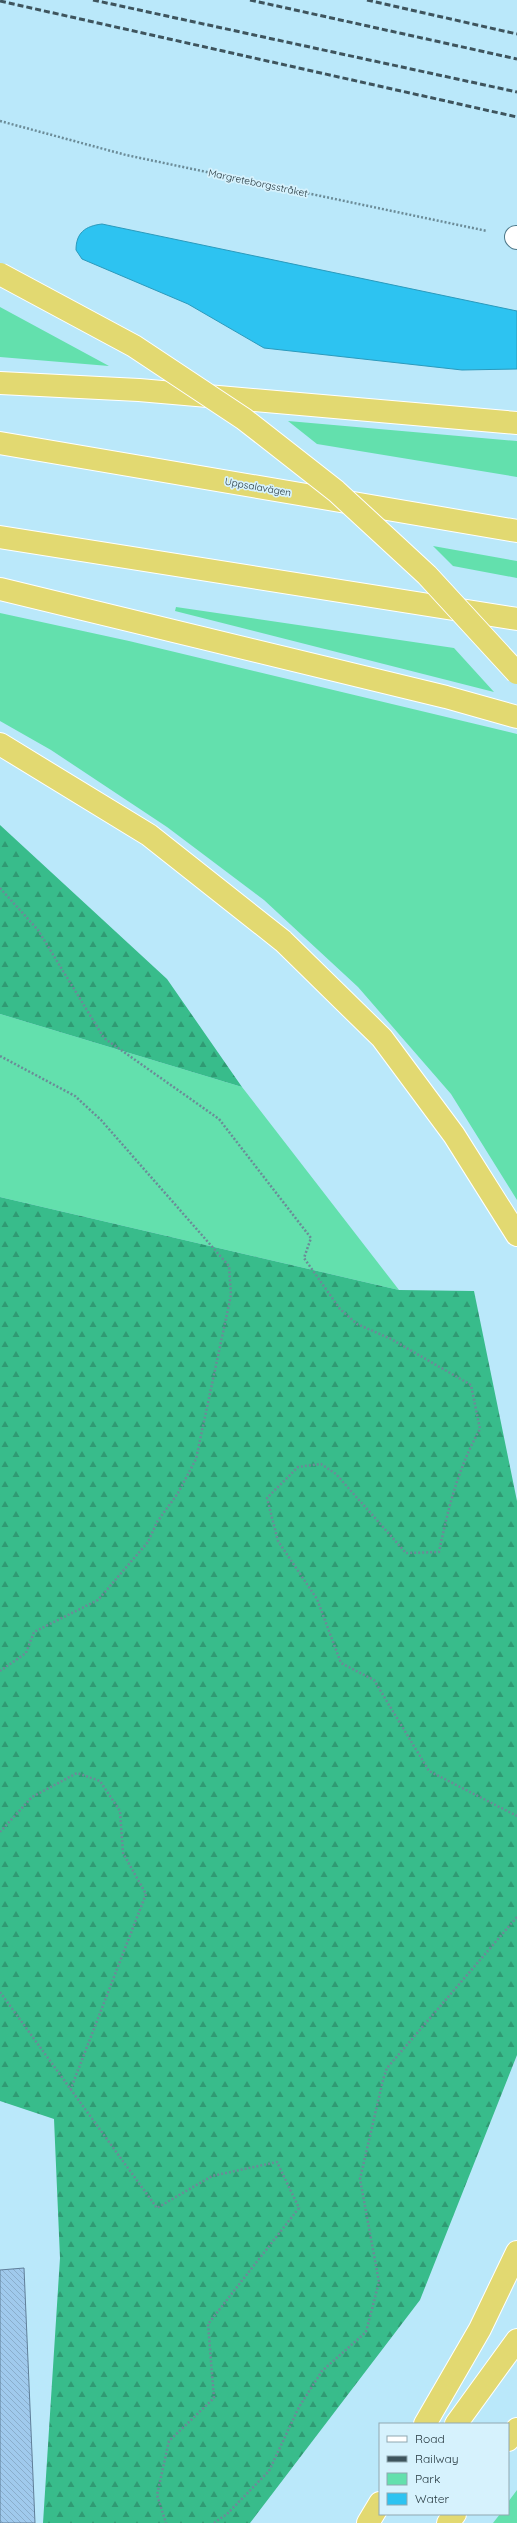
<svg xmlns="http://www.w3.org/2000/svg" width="517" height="2523" font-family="Quicksand,sans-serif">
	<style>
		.green { fill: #63e0ad }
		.forest { fill: url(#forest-firs) }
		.water { fill: #2dc3f1; stroke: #2b9abc }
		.building { fill: url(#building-back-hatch); stroke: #5f7e98 }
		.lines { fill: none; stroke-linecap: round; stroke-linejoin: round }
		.street-casing { stroke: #4d7889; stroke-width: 24 }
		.highway-casing { stroke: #fff; stroke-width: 24 }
		.path { stroke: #6b8b97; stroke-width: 2.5; stroke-dasharray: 2 2; stroke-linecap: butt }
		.street { stroke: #fff; stroke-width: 22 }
		.highway { stroke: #e2d971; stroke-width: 22 }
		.rail { stroke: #3e545d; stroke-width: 3; stroke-dasharray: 6 3; stroke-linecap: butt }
		.highway-bridge-casing { stroke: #fff; stroke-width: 24; stroke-linecap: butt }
		.highway-bridge { stroke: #e2d971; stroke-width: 22 }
		.labels { text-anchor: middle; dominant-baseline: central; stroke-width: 3.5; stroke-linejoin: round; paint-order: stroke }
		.street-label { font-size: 10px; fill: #273940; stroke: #d6f2fd }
	</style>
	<defs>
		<pattern id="forest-firs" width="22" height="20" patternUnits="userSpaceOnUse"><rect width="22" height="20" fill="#38bc8b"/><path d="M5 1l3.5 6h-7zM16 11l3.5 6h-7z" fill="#2f9a73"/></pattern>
		<pattern id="building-back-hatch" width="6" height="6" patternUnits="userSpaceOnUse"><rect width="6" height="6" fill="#a0caed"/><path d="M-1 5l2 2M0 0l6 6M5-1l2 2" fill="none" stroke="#8aaecc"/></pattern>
	</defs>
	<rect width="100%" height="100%" fill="#bae8fa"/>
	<path class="green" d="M0,307L109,366L0,357Z
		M288,421L517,441V477L317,444Z
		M433,546L517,561V578L453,566Z
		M176,607L454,648L494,692L175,611Z
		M0,613L129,641L517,734V1200L451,1094L358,987L264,900L167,827L51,750L0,721Z
		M0,1014L242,1087L399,1290L0,1197Z
		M517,2490V2523H493L500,2514H508V2502Z"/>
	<path class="forest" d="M0,825L167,979L242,1087L0,1014Z
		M0,1197L399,1290L474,1291L517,1501V2055L420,2300L250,2523H43L60,2258L54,2119L0,2101Z"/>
	<path class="water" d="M102,224L517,311V369L462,370L264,348L188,304L82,259L76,250C76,233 85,226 102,224Z"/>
	<path class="building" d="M24,2268L35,2523H0V2270Z"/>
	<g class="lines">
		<defs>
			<path id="street" d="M516,237L517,238"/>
			<path id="highway" d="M0,383L139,390L517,423
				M0,443L517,531
				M0,537L517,619
				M0,589L446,697L517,717
				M0,744L149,835L283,941L382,1038L454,1135L517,1235
				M425,2424L480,2329L517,2252
				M456,2424L517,2340
				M508,2440L517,2429
				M368,2523L380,2503
				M448,2523L455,2514"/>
		</defs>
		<use href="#street" class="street-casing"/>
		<use href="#highway" class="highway-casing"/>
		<path class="path" d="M0,121L126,155L487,231
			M0,888L38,930L104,1038L219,1119L311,1238L304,1258L340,1309L357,1324L391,1339L471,1385L480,1429C458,1468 448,1509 439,1552L406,1553L336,1474L321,1464L298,1467L267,1498L278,1541L317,1599L341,1663L374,1680L429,1771L517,1816
			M0,1056L75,1096L101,1120L229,1266L231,1295L196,1459L178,1493L157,1522L148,1542L98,1600L34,1632L26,1653L0,1671
			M0,1832L32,1797L77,1773L100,1781L120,1811L123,1853L146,1894L70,2091
			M0,1992L157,2208L212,2176L277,2162L299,2208L208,2324L214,2398L169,2441L157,2495L166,2523
			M214,2523L227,2514L269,2471L299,2407L322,2371L366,2332L379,2282L360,2179L383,2080L387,2068L517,1917"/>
		<use href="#street" class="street"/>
		<use href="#highway" class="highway"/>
		<path class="rail" d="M93,0L517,92
			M250,0L517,59
			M367,0L517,34
			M0,1L517,117"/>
		<defs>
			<path id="highway-bridge" d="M0,274L134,346L244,419L336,491L427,575L517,673"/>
		</defs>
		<use href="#highway-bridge" class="highway-bridge-casing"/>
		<use href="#highway-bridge" class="highway-bridge"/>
	</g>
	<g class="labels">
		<g class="street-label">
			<text transform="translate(258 183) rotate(12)">Margreteborgsstråket</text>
			<text transform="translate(258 487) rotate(10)">Uppsalavägen</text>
		</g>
	</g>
	<rect x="379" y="2423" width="130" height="92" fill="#d6f2fd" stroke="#90a8b1"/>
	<rect x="387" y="2436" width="20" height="6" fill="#ffffff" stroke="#90a8b1"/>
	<text x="415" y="2443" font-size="12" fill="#273940">Road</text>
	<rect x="387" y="2456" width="20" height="6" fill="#3e545d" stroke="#90a8b1"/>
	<text x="415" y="2463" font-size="12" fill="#273940">Railway</text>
	<rect x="387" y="2473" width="20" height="12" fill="#63e0ad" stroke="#90a8b1"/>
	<text x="415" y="2483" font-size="12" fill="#273940">Park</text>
	<rect x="387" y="2493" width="20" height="12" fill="#2dc3f1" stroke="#90a8b1"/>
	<text x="415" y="2503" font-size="12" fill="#273940">Water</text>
</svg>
